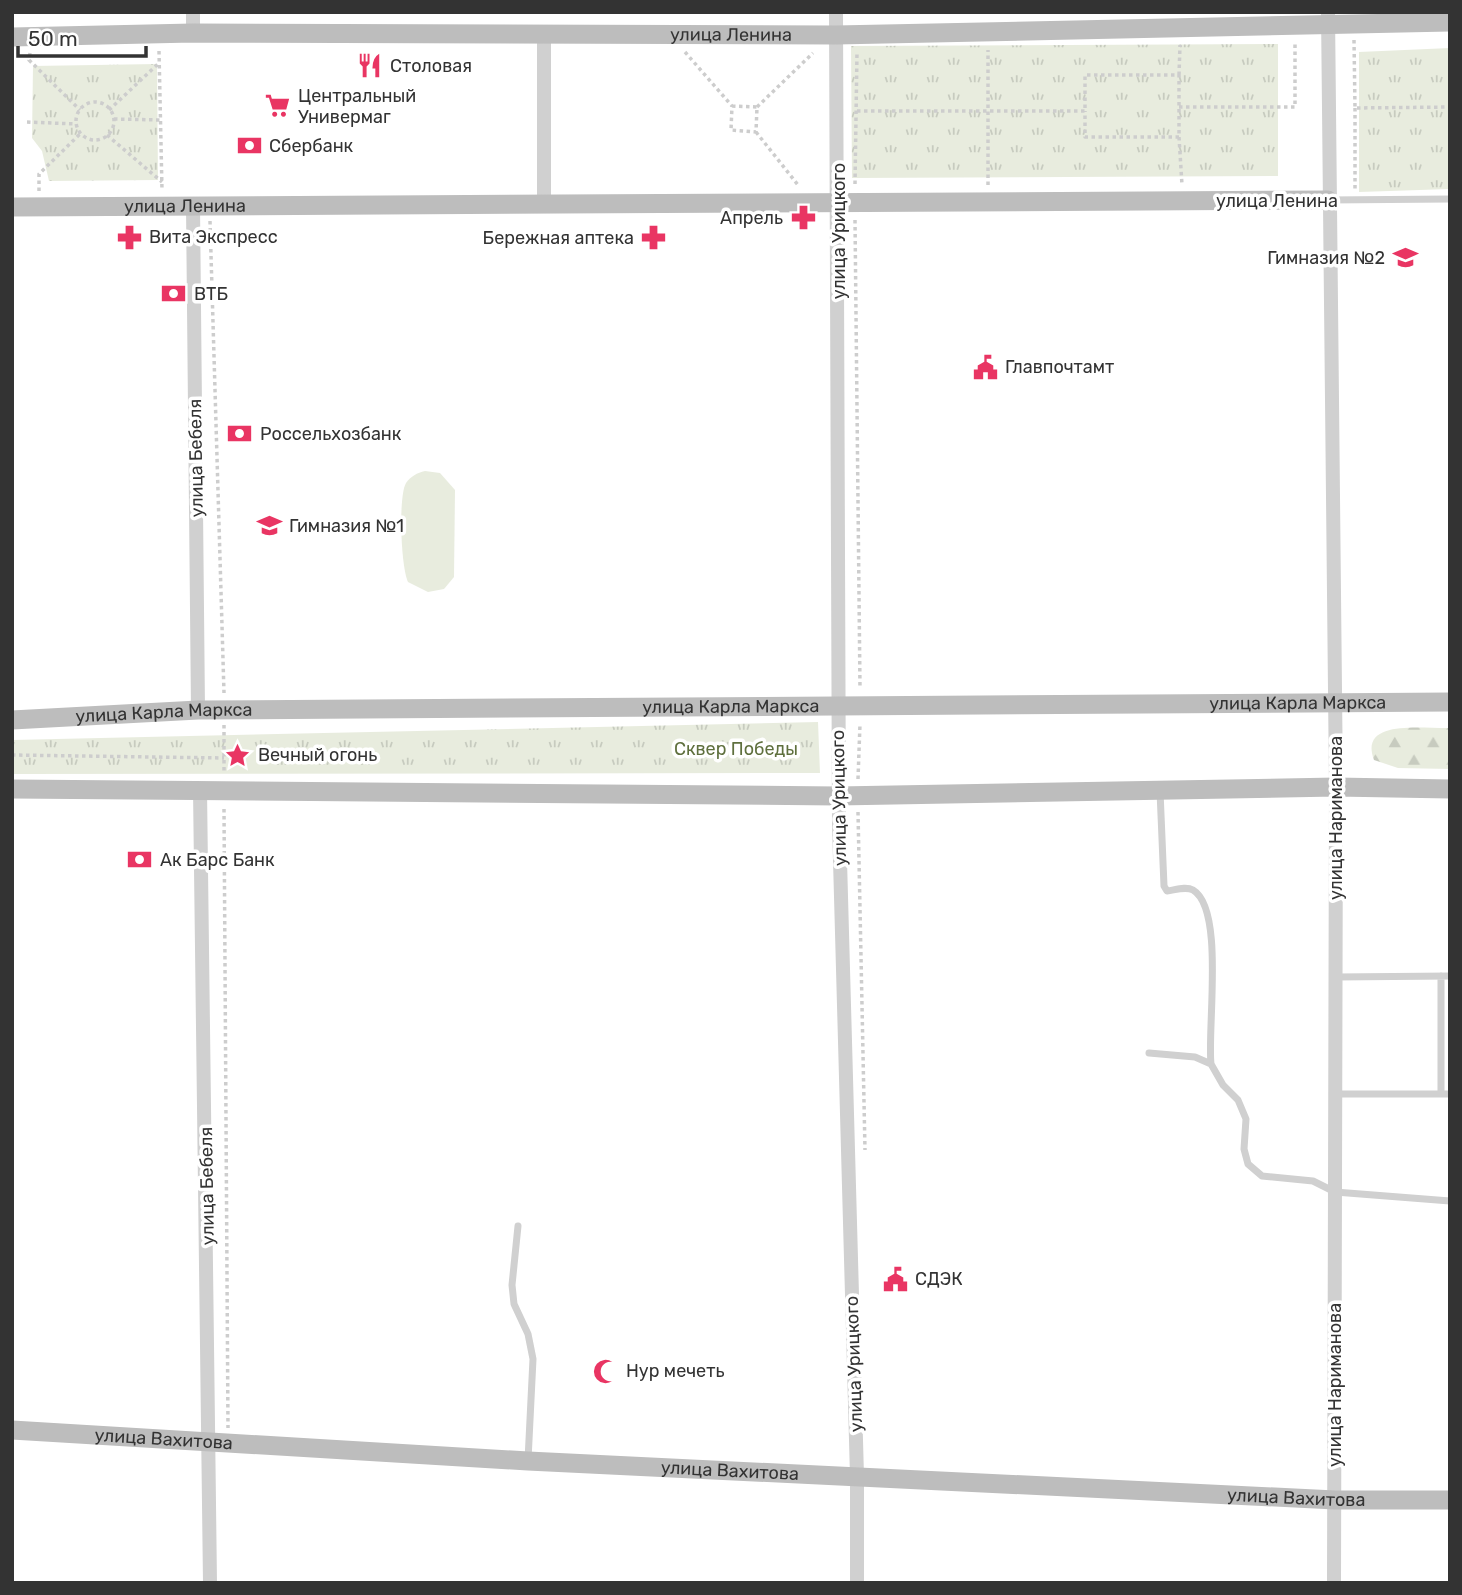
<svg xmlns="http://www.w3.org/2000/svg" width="1462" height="1595" font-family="Rubik,sans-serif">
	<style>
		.grass { fill: url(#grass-tufts) }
		.forest { fill: url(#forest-firs) }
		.pitch { fill: #e8ecde }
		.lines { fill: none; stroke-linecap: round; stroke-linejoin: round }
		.path { stroke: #cdcdcd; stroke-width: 3.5; stroke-dasharray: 3.5 3.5; stroke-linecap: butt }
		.lane { stroke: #d0d0d0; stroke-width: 7 }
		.street { stroke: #d0d0d0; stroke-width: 14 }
		.secondary { stroke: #bdbdbd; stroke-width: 19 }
		.labels { text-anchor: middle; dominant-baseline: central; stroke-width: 7; stroke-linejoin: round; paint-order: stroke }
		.street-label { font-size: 18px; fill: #333; stroke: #fff }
		.poi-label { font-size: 18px; fill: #333; stroke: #fff; text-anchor: start }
		.park-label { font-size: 18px; fill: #5f703e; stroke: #fff }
	</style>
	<defs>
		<pattern id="grass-tufts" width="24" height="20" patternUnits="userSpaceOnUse" patternTransform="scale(1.75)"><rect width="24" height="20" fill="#e8ecde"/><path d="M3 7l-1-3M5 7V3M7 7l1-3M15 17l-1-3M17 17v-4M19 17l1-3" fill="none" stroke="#c7cbbf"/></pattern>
		<pattern id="forest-firs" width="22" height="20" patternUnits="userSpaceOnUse" patternTransform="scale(1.75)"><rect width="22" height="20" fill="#e8ecde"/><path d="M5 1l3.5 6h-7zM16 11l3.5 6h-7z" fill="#c7cbbf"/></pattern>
	</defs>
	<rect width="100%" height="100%" fill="#fff"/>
	<path class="grass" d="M1278,44V176L852,178L851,46Z
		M1450,48V189L1359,192V52Z
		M157,64L158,180L49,181L42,151L32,138L33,66Z
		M818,722L820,773L12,774V740Z"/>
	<path class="forest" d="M1450,728V769L1398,768L1374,760C1358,718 1424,729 1450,728Z"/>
	<path class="pitch" d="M425,471L440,473L455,490L454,577L444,589L428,592L408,582C401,568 398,497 406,483C411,476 417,473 425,471Z"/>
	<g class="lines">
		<path class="path" d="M1354,40L1355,108L1450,107
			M159,51L162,190
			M685,52L732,106
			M30,53L29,60L80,110
			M1179,75L1180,45
			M76 121a19 19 0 1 1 38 0a19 19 0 1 1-38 0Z
			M732,106L757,107L756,132L731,130Z
			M757,107L813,53
			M1179,107H1295V43
			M1355,108V190
			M109,110L160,62
			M857,111H1085V75H1179V137H1085V111
			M114,119L161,120
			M27,122L76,124
			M756,132L798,185
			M107,135L162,182
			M1179,137L1182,185
			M855,184L857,52
			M988,185V50
			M39,191V174L81,133
			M855,220L860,688
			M210,221L224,693
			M224,725V773
			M12,755L224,758
			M858,779L860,724
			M224,809L228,1428
			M858,812L865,1150"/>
		<path class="lane" d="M1328,200L1450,199
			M1160,791L1164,886L1167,891C1175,890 1186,886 1193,890C1225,909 1207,1028 1211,1064
			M1441,976V1094
			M1336,977L1450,976
			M1149,1053L1195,1057L1211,1064L1223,1085L1238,1100L1246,1119L1244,1149L1248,1164L1262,1176L1313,1181L1335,1192L1450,1201
			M1335,1094H1450
			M518,1226L512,1285L514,1304L528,1334L533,1359L528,1460"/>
		<path class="street" d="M193,12V33
			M836,12L839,824L857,1476V1583
			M1328,12L1336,787L1334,1583
			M544,36V204
			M193,206L198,710
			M200,789L210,1583"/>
		<g class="secondary">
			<path id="s1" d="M12,37L193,33L836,35L1450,22"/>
			<path id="s2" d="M12,207L1328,200"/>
			<path id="s3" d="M12,720L198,710L1450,702"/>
			<path d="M12,789L838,796L1336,787L1450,789"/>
			<path id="s4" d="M12,1430L528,1461L1335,1500H1450"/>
		</g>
	</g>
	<defs>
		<symbol id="restaurant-bare" viewBox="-9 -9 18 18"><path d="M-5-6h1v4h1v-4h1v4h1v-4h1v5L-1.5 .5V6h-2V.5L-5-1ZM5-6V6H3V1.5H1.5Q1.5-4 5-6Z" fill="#e93563" stroke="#fff" stroke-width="2.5" paint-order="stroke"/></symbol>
		<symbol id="supermarket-bare" viewBox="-9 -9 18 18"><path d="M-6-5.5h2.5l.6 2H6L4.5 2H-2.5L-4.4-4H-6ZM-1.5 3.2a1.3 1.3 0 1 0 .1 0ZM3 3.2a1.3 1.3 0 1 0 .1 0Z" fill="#e93563" stroke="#fff" stroke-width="2.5" paint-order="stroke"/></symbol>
		<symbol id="bank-bare" viewBox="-9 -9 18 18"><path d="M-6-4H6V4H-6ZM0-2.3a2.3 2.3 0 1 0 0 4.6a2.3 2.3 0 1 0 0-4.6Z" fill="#e93563" stroke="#fff" stroke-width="2.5" paint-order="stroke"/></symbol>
		<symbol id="pharmacy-bare" viewBox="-9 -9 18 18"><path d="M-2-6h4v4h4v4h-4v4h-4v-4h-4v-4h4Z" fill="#e93563" stroke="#fff" stroke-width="2.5" paint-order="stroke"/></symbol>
		<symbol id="school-bare" viewBox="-9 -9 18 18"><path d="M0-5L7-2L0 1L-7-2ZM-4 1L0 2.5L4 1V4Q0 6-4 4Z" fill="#e93563" stroke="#fff" stroke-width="2.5" paint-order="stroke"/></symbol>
		<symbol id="civic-bare" viewBox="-9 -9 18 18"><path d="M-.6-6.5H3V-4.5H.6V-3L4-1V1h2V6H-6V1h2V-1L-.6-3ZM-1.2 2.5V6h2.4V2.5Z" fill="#e93563" stroke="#fff" stroke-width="2.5" paint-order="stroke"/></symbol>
		<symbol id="sight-bare" viewBox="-9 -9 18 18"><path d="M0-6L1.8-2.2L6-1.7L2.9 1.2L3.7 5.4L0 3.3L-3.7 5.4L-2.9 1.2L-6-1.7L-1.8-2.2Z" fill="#e93563" stroke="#fff" stroke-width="2.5" paint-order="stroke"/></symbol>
		<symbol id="mosque-bare" viewBox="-9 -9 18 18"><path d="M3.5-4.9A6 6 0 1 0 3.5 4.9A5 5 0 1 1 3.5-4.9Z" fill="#e93563" stroke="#fff" stroke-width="2.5" paint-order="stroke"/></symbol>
	</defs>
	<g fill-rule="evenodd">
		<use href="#restaurant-bare" x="352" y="48" width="35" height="35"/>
		<use href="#supermarket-bare" x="260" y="88" width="35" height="35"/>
		<use href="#bank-bare" x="232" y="128" width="35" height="35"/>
		<use href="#pharmacy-bare" x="786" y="200" width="35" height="35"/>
		<use href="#pharmacy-bare" x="112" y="220" width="35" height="35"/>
		<use href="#pharmacy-bare" x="636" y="220" width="35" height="35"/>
		<use href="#school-bare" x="1388" y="240" width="35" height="35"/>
		<use href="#bank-bare" x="156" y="276" width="35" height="35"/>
		<use href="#civic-bare" x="968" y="350" width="35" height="35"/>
		<use href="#bank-bare" x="222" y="416" width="35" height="35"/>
		<use href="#school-bare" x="252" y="508" width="35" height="35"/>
		<use href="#sight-bare" x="220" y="738" width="35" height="35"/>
		<use href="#bank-bare" x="122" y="842" width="35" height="35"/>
		<use href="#civic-bare" x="878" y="1262" width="35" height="35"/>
		<use href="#mosque-bare" x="588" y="1354" width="35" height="35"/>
	</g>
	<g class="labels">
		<g class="street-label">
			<text stroke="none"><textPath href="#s1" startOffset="719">улица Ленина</textPath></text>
			<text x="1277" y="201">улица Ленина</text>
			<text stroke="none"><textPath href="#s2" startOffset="173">улица Ленина</textPath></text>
			<text transform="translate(839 231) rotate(-90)">улица Урицкого</text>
			<text transform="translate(196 458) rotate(-91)">улица Бебеля</text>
			<text stroke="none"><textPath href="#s3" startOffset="1286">улица Карла Маркса</textPath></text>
			<text stroke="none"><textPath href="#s3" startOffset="719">улица Карла Маркса</textPath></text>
			<text stroke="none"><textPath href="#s3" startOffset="152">улица Карла Маркса</textPath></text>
			<text transform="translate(839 798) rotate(-91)">улица Урицкого</text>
			<text transform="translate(1336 818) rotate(-90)">улица Нариманова</text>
			<text transform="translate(207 1186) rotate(-91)">улица Бебеля</text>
			<text transform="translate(854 1364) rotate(-92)">улица Урицкого</text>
			<text transform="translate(1335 1385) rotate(-90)">улица Нариманова</text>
			<text stroke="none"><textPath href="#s4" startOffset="152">улица Вахитова</textPath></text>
			<text stroke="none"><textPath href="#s4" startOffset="719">улица Вахитова</textPath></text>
			<text stroke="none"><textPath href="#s4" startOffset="1286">улица Вахитова</textPath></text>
		</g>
		<g class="poi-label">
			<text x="390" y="66">Столовая</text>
			<text x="298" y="96">Центральный<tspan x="298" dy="21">Универмаг</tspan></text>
			<text x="269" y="146">Сбербанк</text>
			<text x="783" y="218" text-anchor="end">Апрель</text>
			<text x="149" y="237">Вита Экспресс</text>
			<text x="634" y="238" text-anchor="end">Бережная аптека</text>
			<text x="1385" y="258" text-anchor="end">Гимназия №2</text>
			<text x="194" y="294">ВТБ</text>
			<text x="1005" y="367">Главпочтамт</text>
			<text x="260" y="434">Россельхозбанк</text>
			<text x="289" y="526">Гимназия №1</text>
			<text x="258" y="755">Вечный огонь</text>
			<text x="160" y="860">Ак Барс Банк</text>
			<text x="915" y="1279">СДЭК</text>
			<text x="626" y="1371">Нур мечеть</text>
		</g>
		<g class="park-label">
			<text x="736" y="749">Сквер Победы</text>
		</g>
	</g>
	<rect width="1462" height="1595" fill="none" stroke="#333333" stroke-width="28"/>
	<path d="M18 46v10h128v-10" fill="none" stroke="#333333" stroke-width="3.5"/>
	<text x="28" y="46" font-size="21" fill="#333333" stroke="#ffffff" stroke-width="5" paint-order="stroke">50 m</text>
</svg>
